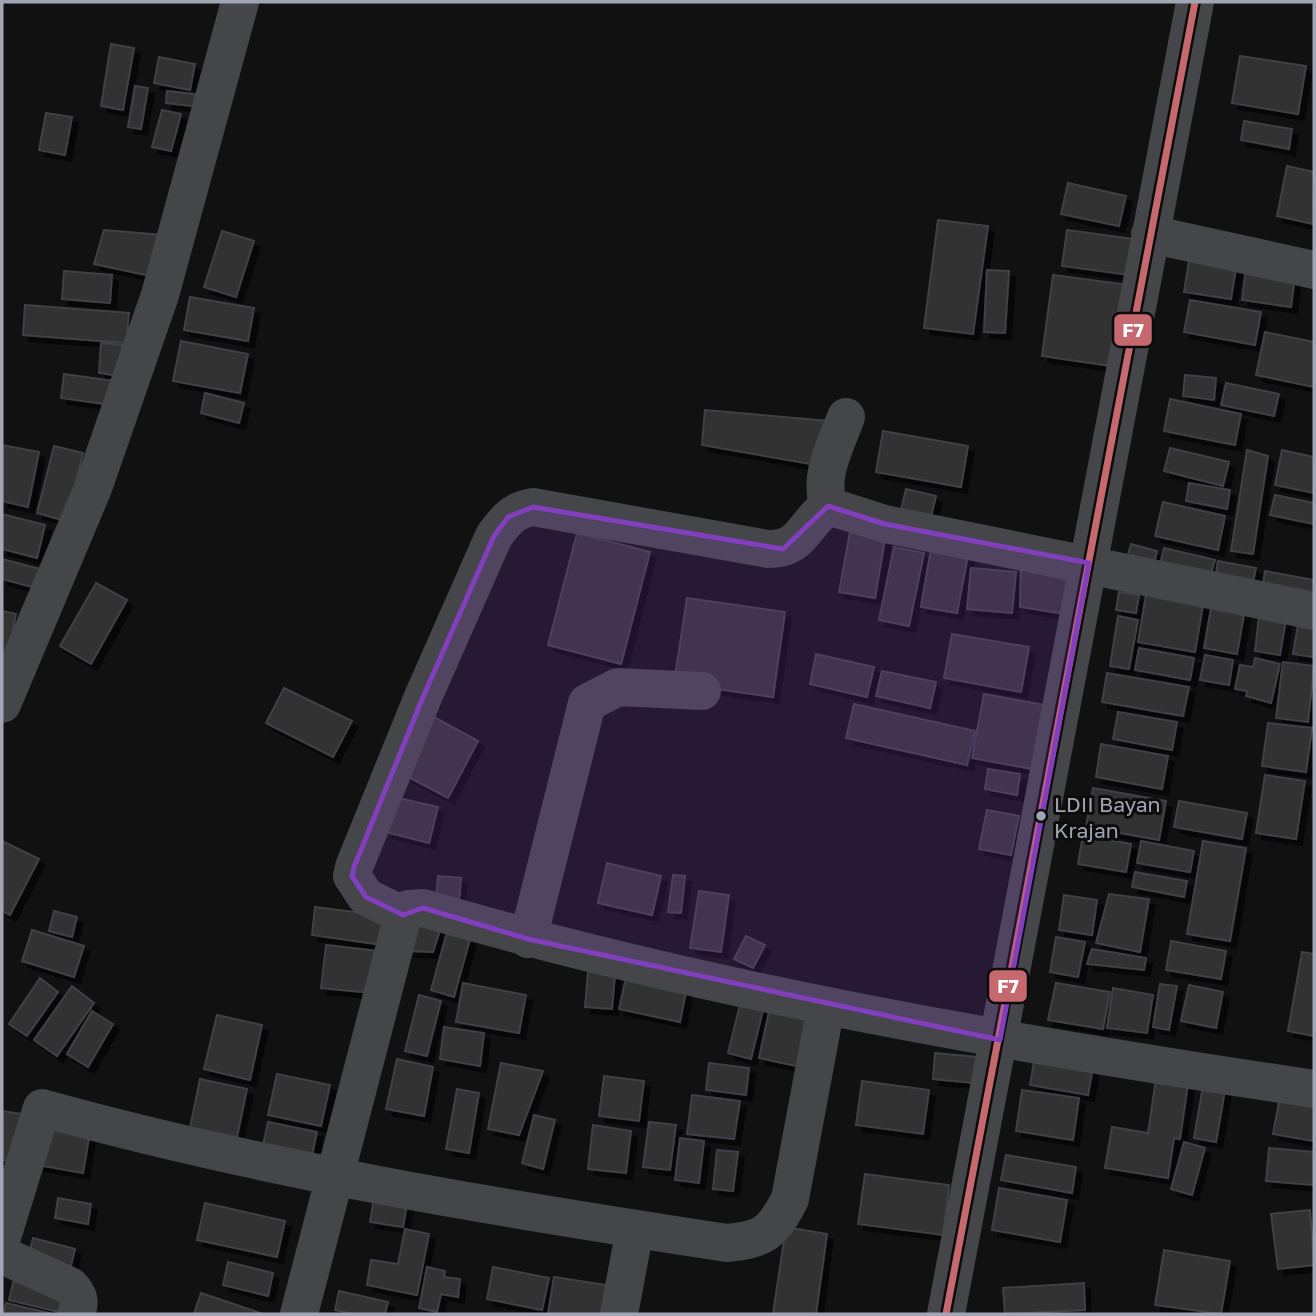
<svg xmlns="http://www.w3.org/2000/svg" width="1316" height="1316" font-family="'Golos Text',sans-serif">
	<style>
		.building { fill: #303032; stroke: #404146; stroke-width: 2; filter: url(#shadow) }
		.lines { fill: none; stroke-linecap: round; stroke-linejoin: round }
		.minor { stroke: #45464a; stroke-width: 38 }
		.bus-1-casing { stroke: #0c0c0d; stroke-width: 12 }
		.bus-1 { stroke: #c6696f; stroke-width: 7 }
		.marked { fill: #813ebd; fill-opacity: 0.2; stroke: #813ebd; stroke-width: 5; stroke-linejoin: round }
		.bus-dot { fill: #a1a6b4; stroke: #0c0c0d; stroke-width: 2.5 }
		.labels { text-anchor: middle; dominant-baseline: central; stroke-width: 6; stroke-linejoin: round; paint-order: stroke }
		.bus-label { font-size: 21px; fill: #a1a6b4; stroke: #0c0c0d; text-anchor: start }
		.line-badge { stroke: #0c0c0d; stroke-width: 2.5 }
		.badge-label { font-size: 19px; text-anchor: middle; font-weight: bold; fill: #fff }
	</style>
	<defs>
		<filter id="shadow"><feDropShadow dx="6" dy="6" stdDeviation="0" flood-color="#0009"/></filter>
	</defs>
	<rect width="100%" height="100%" fill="#111112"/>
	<path class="building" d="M111,44L134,48L123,110L101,106Z
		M1240,56L1306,66L1298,114L1232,103Z
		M159,57L195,64L190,90L154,83Z
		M135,86L148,88L141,129L128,127Z
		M167,91L211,96L210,108L166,103Z
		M162,110L181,114L171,151L152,147Z
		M46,113L72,117L65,155L39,150Z
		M1244,121L1292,129L1289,149L1241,140Z
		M1287,166L1314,172L1313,224L1277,216Z
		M1068,183L1126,196L1119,226L1061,214Z
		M938,220L988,226L973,334L924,328Z
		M104,230L174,236L160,278L94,264Z
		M1067,230L1134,239L1129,275L1062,266Z
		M222,231L254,241L236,297L204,287Z
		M1189,261L1236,268L1231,299L1184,292Z
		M1247,262L1296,269L1291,307L1242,300Z
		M987,270L1009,271L1005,333L984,332Z
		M64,271L112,275L110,303L62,299Z
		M1053,275L1129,285L1118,367L1042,356Z
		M190,297L254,308L248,341L184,330Z
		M1190,300L1261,312L1255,345L1184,332Z
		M25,305L129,313L126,343L23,335Z
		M1265,332L1314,342V387L1256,375Z
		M181,341L248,354L240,393L173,381Z
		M101,343L122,345L120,376L99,373Z
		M64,374L115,381L112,405L61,398Z
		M1185,375L1216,378L1214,400L1183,396Z
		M1226,383L1279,394L1274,416L1221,405Z
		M205,393L244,403L239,423L201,413Z
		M1170,399L1241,414L1235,445L1164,431Z
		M705,410L828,421L817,465L702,445Z
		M883,431L968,446L961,487L876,472Z
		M2,445L39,452L28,507L2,501Z
		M54,446L83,453L66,521L37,513Z
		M1170,448L1229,462L1223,486L1164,471Z
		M1247,450L1268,456L1253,554L1231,551Z
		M1282,450L1314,457V493L1275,485Z
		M1189,483L1230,490L1227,509L1186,501Z
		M906,489L936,496L929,525L899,518Z
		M1275,495L1314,503V524L1270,515Z
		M1163,502L1225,516L1218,550L1155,536Z
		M2,514L45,525L37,558L2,549Z
		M851,527L886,533L875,598L839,592Z
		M577,533L650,552L621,664L548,645Z
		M1131,544L1157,551L1153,568L1126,561Z
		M894,547L924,553L909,626L879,620Z
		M1164,548L1215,560L1209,581L1159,569Z
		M931,549L968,555L957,613L921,607Z
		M2,559L44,570L40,589L2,579Z
		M1218,561L1256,568L1252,586L1215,579Z
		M1021,567L1072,580V615L1020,607Z
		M971,568L1016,572L1012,613L967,609Z
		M1265,571L1314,580V594L1263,585Z
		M96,583L127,600L91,664L60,646Z
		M1119,592L1139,595L1136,613L1116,610Z
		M1146,595L1203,605L1195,652L1138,642Z
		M687,598L785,612L773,697L674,683Z
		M1212,603L1245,609L1237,654L1204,648Z
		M1260,608L1287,613L1280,655L1255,651Z
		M2,611L16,614L6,661L2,660Z
		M1300,613L1314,615V657L1293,654Z
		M1118,616L1138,620L1129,669L1110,666Z
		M952,634L1029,647L1021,692L944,678Z
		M1139,648L1194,658L1190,680L1135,670Z
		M816,654L874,667L867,697L810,684Z
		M1205,655L1233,660L1229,685L1200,680Z
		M1255,658L1280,664L1271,703L1246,696L1247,691L1235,689L1240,665L1253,667Z
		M1283,662L1314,666L1308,722L1276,718Z
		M882,671L936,682L930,708L876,696Z
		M1107,673L1189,687L1183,716L1102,702Z
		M284,688L352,721L333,757L266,723Z
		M984,694L1055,707L1043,771L972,758Z
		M854,704L975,731L967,765L846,738Z
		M1118,712L1177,722L1172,750L1113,739Z
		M432,716L478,741L448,798L401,773Z
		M1268,723L1312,728L1306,772L1262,766Z
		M1101,744L1168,756L1162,789L1096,777Z
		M988,769L1020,774L1017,795L985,789Z
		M1265,775L1305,781L1296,839L1256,833Z
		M1093,788L1166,801L1159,840L1086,827Z
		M394,797L438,807L429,843L386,832Z
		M1179,801L1247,813L1242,839L1174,827Z
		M987,810L1019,816L1011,855L979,849Z
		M1083,835L1131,844L1126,872L1078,864Z
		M2,841L39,859L10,915L2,911Z
		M1141,841L1194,851L1190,872L1137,863Z
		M1203,841L1246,848L1230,941L1187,934Z
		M607,863L661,876L652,915L598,903Z
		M1135,872L1187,881L1184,897L1132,887Z
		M673,875L685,876L681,913L668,912Z
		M438,876L461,878L459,901L436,899Z
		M699,891L729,895L721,952L690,948Z
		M1109,894L1149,899L1140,952L1096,943Z
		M1064,895L1097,900L1092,935L1059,930Z
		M315,907L386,916L383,945L312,935Z
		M54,911L77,917L72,937L49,931Z
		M416,921L441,927L433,952L408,951Z
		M32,930L84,946L74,977L22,961Z
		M447,932L470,939L454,997L431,990Z
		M746,936L765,945L753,968L734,959Z
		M1056,937L1085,942L1078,977L1050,972Z
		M1171,941L1226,951L1221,979L1166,970Z
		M326,945L377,951L372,993L321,988Z
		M1092,949L1146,958L1144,970L1087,964Z
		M1302,952L1314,954V1036L1288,1031Z
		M589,960L616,962L612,1009L585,1007Z
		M628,969L688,982L680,1022L619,1009Z
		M40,978L58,992L27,1036L9,1024Z
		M463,983L526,995L519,1033L456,1022Z
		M1056,983L1110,992L1103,1029L1048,1020Z
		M1160,984L1177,986L1169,1030L1153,1027Z
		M1189,985L1223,992L1216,1028L1181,1021Z
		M72,986L94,1003L57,1056L34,1040Z
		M1113,988L1153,995L1147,1033L1107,1028Z
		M743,993L766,998L751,1059L728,1053Z
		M419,995L441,1001L427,1056L405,1051Z
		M770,1007L812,1015L801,1067L759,1058Z
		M92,1011L113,1024L88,1067L67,1054Z
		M217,1015L262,1025L250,1080L204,1069Z
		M444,1027L484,1033L480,1066L440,1059Z
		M935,1053L976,1057L974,1083L933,1079Z
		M1035,1056L1093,1067L1088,1095L1030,1085Z
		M397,1059L433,1067L424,1116L386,1109Z
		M501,1063L543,1071L519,1135L488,1129Z
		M709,1063L749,1068L746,1095L706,1090Z
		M277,1074L330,1085L321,1126L268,1115Z
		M604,1076L644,1081L639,1121L599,1116Z
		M200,1079L247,1089L237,1137L190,1128Z
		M1156,1079L1188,1084L1180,1139L1174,1138L1168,1178L1105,1168L1112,1127L1148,1133Z
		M862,1081L929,1090L923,1134L856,1125Z
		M1203,1086L1225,1090L1216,1142L1194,1138Z
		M457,1089L479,1093L469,1153L446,1149Z
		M1022,1090L1079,1098L1073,1140L1016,1131Z
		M692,1095L740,1101L734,1139L687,1134Z
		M1280,1097L1314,1103V1141L1273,1134Z
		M2,1111L29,1115L22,1163L2,1160Z
		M534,1115L555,1120L543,1169L522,1163Z
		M46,1118L91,1126L83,1173L38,1165Z
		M268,1122L317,1132L311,1160L262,1150Z
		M649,1122L676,1125L670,1170L643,1167Z
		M593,1125L631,1131L626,1173L588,1169Z
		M680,1138L704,1141L699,1183L675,1180Z
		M1184,1142L1205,1148L1192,1195L1171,1189Z
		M1269,1148L1314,1152V1185L1266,1181Z
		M717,1150L738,1152L733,1191L713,1189Z
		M1006,1155L1076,1167L1072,1193L1001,1180Z
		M865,1174L949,1185L943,1235L858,1224Z
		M376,1187L409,1193L403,1227L370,1222Z
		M999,1188L1067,1200L1060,1242L992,1230Z
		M58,1198L91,1204L88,1224L55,1218Z
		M205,1203L285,1221L277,1257L197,1240Z
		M1310,1210L1314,1265L1278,1269L1271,1214Z
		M786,1227L827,1234L816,1314H773Z
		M405,1229L429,1234L417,1295L367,1285L371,1260L398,1264Z
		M33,1238L75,1249L69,1274L27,1263Z
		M1164,1250L1230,1261L1221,1314L1155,1305Z
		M228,1262L273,1273L268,1296L223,1285Z
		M427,1267L445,1271L444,1277L460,1279L458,1297L441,1294L437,1312L419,1308Z
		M493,1267L549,1278L542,1310L487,1299Z
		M554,1277L606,1285L601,1314H548Z
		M14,1279L63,1291L59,1312L9,1300Z
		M1084,1283L1085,1310L1005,1314L1003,1288Z
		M339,1291L388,1302L385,1314H353L335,1310Z
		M201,1293L263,1314H194Z
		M6,1303L49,1313L48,1314H3Z"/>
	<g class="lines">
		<path class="minor" d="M1150,234L1314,270
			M846,417C835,447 819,474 828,506L885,524L1314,611
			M2,704L93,488L160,295L240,2
			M403,915L366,897L352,876L354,867L423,697L494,536C505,521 513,510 533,507L768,549C803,549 803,525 828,506
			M528,939L587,703L618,687L702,691
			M2,1237L42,1108C266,1170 497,1208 727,1243C764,1240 773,1232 790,1199L826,1006
			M2,1255L70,1286C79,1295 81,1302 76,1314
			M299,1314L403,915L408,909L423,908C714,993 1014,1044 1314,1089
			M619,1314L635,1229
			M946,1314L1195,2"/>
		<defs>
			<path id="bus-1" d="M946,1314L1195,2"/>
		</defs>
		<use href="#bus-1" class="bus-1-casing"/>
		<use href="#bus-1" class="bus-1"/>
	</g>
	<path class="marked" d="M828,506L885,524L1089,563L1000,1040L528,939L423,908L403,915L366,897L352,876L354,867L423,697L494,536L508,517L533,507L783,549Z"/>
	<circle class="bus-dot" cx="1041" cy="816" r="6"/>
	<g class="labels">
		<g class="bus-label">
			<text x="1054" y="804">LDII Bayan<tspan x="1054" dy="26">Krajan</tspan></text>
		</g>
	</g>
	<g class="line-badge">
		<rect x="1113" y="313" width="40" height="34" rx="7" fill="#c6696f"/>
		<rect x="988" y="969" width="40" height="34" rx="7" fill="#c6696f"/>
	</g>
	<g class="badge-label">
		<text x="1133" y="337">F7</text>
		<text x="1008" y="993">F7</text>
	</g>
	<rect width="1316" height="1316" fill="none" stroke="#a1a6b4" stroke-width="7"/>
</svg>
